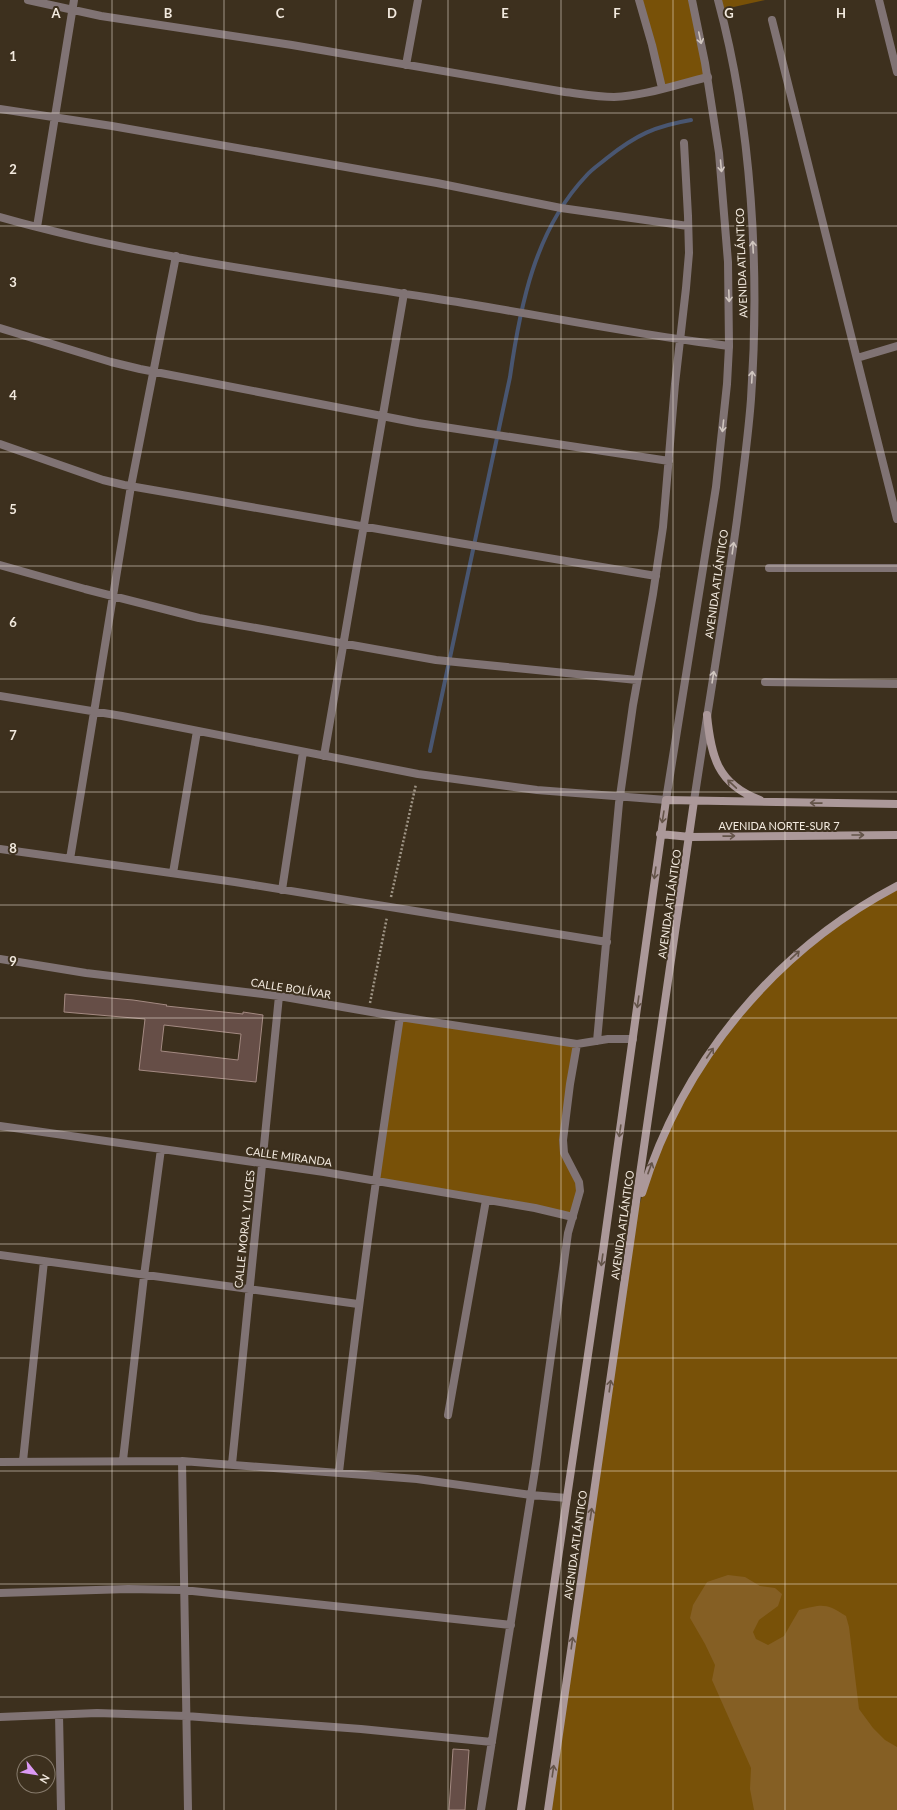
<svg xmlns="http://www.w3.org/2000/svg" width="897" height="1810" font-family="Lato,sans-serif">
	<style>
		.green { fill: #785108 }
		.forest { fill: #855f24 }
		.lines { fill: none; stroke-linecap: round; stroke-linejoin: round }
		.stream { stroke: #495671; stroke-width: 4 }
		.building { fill: #664e47; stroke: #a48a82; fill-rule: evenodd }
		.path { stroke: #9f9586; stroke-width: 2.5; stroke-dasharray: 2 2; stroke-linecap: butt }
		.minor { stroke: #807374; stroke-width: 8 }
		.tertiary { stroke: #807374; stroke-width: 8 }
		.secondary { stroke: #ab9899; stroke-width: 8 }
		.oneway { stroke: #d0c6bf }
		.oneway2 { stroke: #645449 }
		.grid { fill: none; stroke: #f3eadf; stroke-width: 1; stroke-opacity: 0.55 }
		.labels { text-anchor: middle; dominant-baseline: central; stroke-width: 4; stroke-linejoin: round; paint-order: stroke }
		.street-label { font-size: 11px; fill: #f3eadf; stroke: #3d301e }
		.grid-label { font-size: 13px; text-anchor: middle; font-weight: bold; fill: #f3eadf; stroke: #3d301e; stroke-width: 4; stroke-linejoin: round; paint-order: stroke }
	</style>
	<rect width="100%" height="100%" fill="#3d301e"/>
	<path class="green" d="M639,0H692L708,77L662,88Z
		M718,0H765L720,10Z
		M897,886V1810H548L635,1218L659,1144L717,1043L800,951Z
		M400,1017L577,1044L563,1140L579,1182L573,1217L375,1181Z"/>
	<path class="forest" d="M728,1575L745,1577L760,1586L775,1588L782,1594L778,1606L759,1620L753,1632L756,1639L768,1645L784,1636L799,1610C823,1604 826,1603 846,1616L849,1627L859,1709L873,1728L885,1740L897,1747V1810H754L750,1789L751,1768L712,1680L715,1665L705,1644L690,1618L693,1605L707,1582Z"/>
	<g class="lines">
		<path class="stream" d="M430,751L510,377C520,306 535,230 586,176C592,169 600,164 607,158C636,135 655,126 691,120"/>
	</g>
	<path class="building" d="M65,994L133,1000L167,1005L166,1006L243,1014V1012L263,1015L256,1082L139,1070L145,1019L64,1012ZM164,1025L241,1034L238,1060L161,1051Z
		M453,1749L469,1750L465,1810H449Z"/>
	<g class="lines">
		<path class="path" d="M391,897L416,784
			M370,1003L387,917"/>
		<path class="minor" d="M28,0L101,16L292,45L565,92C581,94 598,97 614,97C645,96 678,84 708,77
			M639,0L652,45L662,88
			M879,0L897,72
			M772,20L897,519
			M406,65L418,0
			M0,109L112,126L437,183L561,208L688,226
			M0,217C141,257 287,275 432,298C531,313 630,334 729,346
			M37,227L74,0
			M0,328L111,362L140,369L418,423L669,461
			M857,358L897,346
			M0,444L103,480L124,485L459,543L656,576
			M0,565L85,589L199,618L307,637L436,660L637,680
			M769,568H897
			M765,682L897,684
			M0,696L122,716L418,774L537,790L666,800
			M324,756L404,293
			M0,849L235,882L607,942
			M70,859L131,486L176,256
			M173,873L197,731
			M282,890L303,752
			M0,959L86,973L279,996L400,1017L577,1044L608,1039H633
			M597,1041L619,803L633,705L653,594L663,527L675,384L686,288L689,253L688,216L684,143
			M0,1126L324,1172L535,1208L573,1217
			M0,1255L358,1304
			M448,1415L486,1200
			M123,1460L144,1276L161,1149
			M23,1461L44,1261
			M182,1461L188,1810
			M0,1462L182,1461L417,1479L531,1495L567,1498
			M232,1464L279,996
			M339,1472C356,1320 377,1169 400,1017
			M0,1593L128,1589L183,1590L511,1625
			M59,1715L61,1810
			M0,1717L97,1713L186,1716L361,1729L492,1742
			M481,1810L536,1464L568,1233L580,1191L579,1182L564,1153L563,1140L570,1084L577,1044"/>
		<path class="tertiary" d="M666,800L716,487L727,384L729,346L728,262L719,153L705,63L692,0
			M694,801C708,708 724,614 737,520C742,480 748,440 751,399C760,270 752,125 718,0"/>
		<path class="secondary" d="M707,715C711,756 717,784 760,800
			M660,834L690,837L897,835
			M642,1193C683,1061 775,950 897,886
			M521,1810L600,1273L666,800L897,804
			M548,1810L694,801"/>
	</g>
	<defs><path id="oneway-shaft" d="M-6 0H5M1.5-3L5.5 0L1.5 3" fill="none" stroke-width="1.6" stroke-linecap="round" stroke-linejoin="round"/></defs>
	<g class="oneway">
		<use href="#oneway-shaft" transform="translate(700 38) rotate(78)"/>
		<use href="#oneway-shaft" transform="translate(721 166) rotate(85)"/>
		<use href="#oneway-shaft" transform="translate(753 247) rotate(-93)"/>
		<use href="#oneway-shaft" transform="translate(729 296) rotate(88)"/>
		<use href="#oneway-shaft" transform="translate(752 377) rotate(-87)"/>
		<use href="#oneway-shaft" transform="translate(723 426) rotate(96)"/>
		<use href="#oneway-shaft" transform="translate(733 548) rotate(-82)"/>
		<use href="#oneway-shaft" transform="translate(713 677) rotate(-81)"/>
	</g>
	<g class="oneway2">
		<use href="#oneway-shaft" transform="translate(732 784) rotate(-137)"/>
		<use href="#oneway-shaft" transform="translate(816 803) rotate(-179)"/>
		<use href="#oneway-shaft" transform="translate(663 817) rotate(99)"/>
		<use href="#oneway-shaft" transform="translate(858 835)"/>
		<use href="#oneway-shaft" transform="translate(729 836) rotate(-1)"/>
		<use href="#oneway-shaft" transform="translate(655 873) rotate(98)"/>
		<use href="#oneway-shaft" transform="translate(795 955) rotate(-43)"/>
		<use href="#oneway-shaft" transform="translate(638 1002) rotate(98)"/>
		<use href="#oneway-shaft" transform="translate(710 1053) rotate(-56)"/>
		<use href="#oneway-shaft" transform="translate(620 1131) rotate(98)"/>
		<use href="#oneway-shaft" transform="translate(650 1168) rotate(-70)"/>
		<use href="#oneway-shaft" transform="translate(602 1260) rotate(98)"/>
		<use href="#oneway-shaft" transform="translate(610 1386) rotate(-82)"/>
		<use href="#oneway-shaft" transform="translate(591 1514) rotate(-82)"/>
		<use href="#oneway-shaft" transform="translate(572 1643) rotate(-82)"/>
		<use href="#oneway-shaft" transform="translate(553 1771) rotate(-82)"/>
	</g>
	<path class="grid" d="M112,0V1810M224,0V1810M336,0V1810M448,0V1810M561,0V1810M673,0V1810M785,0V1810M0,113H897M0,226H897M0,339H897M0,452H897M0,566H897M0,679H897M0,792H897M0,905H897M0,1018H897M0,1131H897M0,1244H897M0,1358H897M0,1471H897M0,1584H897M0,1697H897"/>
	<g class="labels">
		<g class="street-label">
			<text transform="translate(741 263) rotate(-92)">AVENIDA ATLÁNTICO</text>
			<text transform="translate(716 584) rotate(-82)">AVENIDA ATLÁNTICO</text>
			<text x="779" y="825">AVENIDA NORTE-SUR 7</text>
			<text transform="translate(669 904) rotate(-82)">AVENIDA ATLÁNTICO</text>
			<text transform="translate(291 988) rotate(9)">CALLE BOLÍVAR</text>
			<text transform="translate(289 1156) rotate(8)">CALLE MIRANDA</text>
			<text transform="translate(622 1225) rotate(-82)">AVENIDA ATLÁNTICO</text>
			<text transform="translate(244 1229) rotate(-84)">CALLE MORAL Y LUCES</text>
			<text transform="translate(575 1545) rotate(-82)">AVENIDA ATLÁNTICO</text>
		</g>
	</g>
	<g class="grid-label">
		<text x="56" y="18">A</text>
		<text x="168" y="18">B</text>
		<text x="280" y="18">C</text>
		<text x="392" y="18">D</text>
		<text x="505" y="18">E</text>
		<text x="617" y="18">F</text>
		<text x="729" y="18">G</text>
		<text x="841" y="18">H</text>
		<text x="13" y="61">1</text>
		<text x="13" y="174">2</text>
		<text x="13" y="287">3</text>
		<text x="13" y="400">4</text>
		<text x="13" y="514">5</text>
		<text x="13" y="627">6</text>
		<text x="13" y="740">7</text>
		<text x="13" y="853">8</text>
		<text x="13" y="966">9</text>
	</g>
	<g transform="translate(36 1774) rotate(120)"><circle r="19" fill="#3d301e" stroke="#867a6b"/>
	<path d="M0-3L7 15L0 10L-7 15Z" fill="#dc99f4"/>
	<text y="-6" font-size="11" font-weight="bold" text-anchor="middle" fill="#f3eadf">N</text>
	</g>
</svg>
